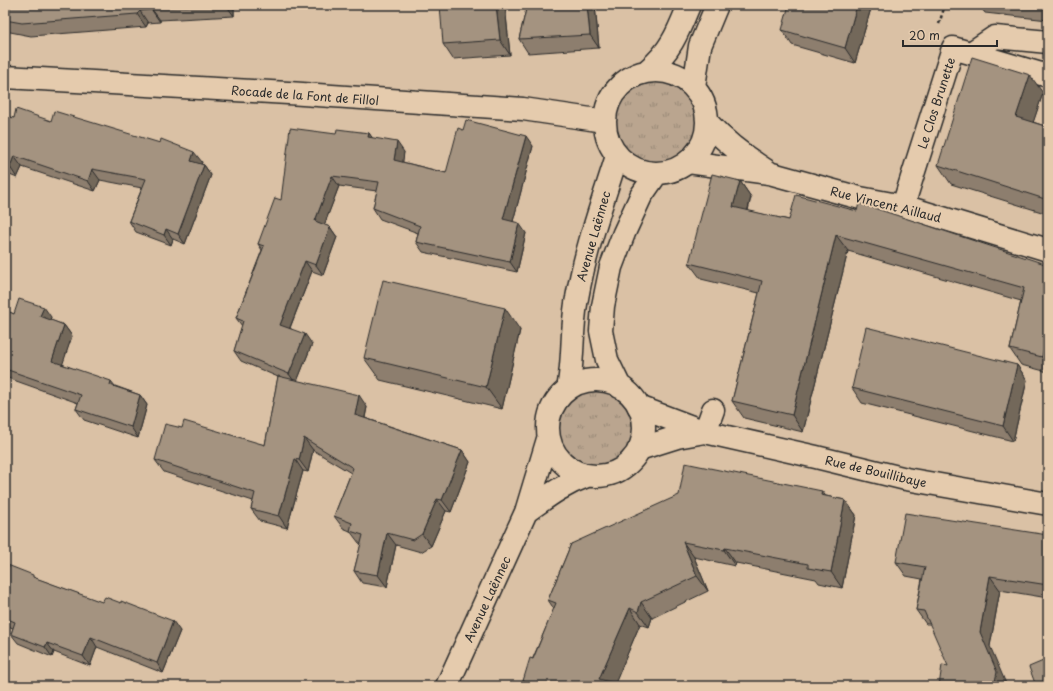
<svg xmlns="http://www.w3.org/2000/svg" width="1053" height="691" font-family="'Playpen Sans',sans-serif">
	<style>
		.grass { fill: url(#grass-tufts); stroke: #72685d }
		.lines { fill: none; stroke-linecap: round; stroke-linejoin: round }
		.minor-casing { stroke: #2b2b2b; stroke-width: 25 }
		.major-casing { stroke: #2b2b2b; stroke-width: 25 }
		.path { stroke: #2b2b2b; stroke-width: 2.5; stroke-dasharray: 3 3; stroke-linecap: butt }
		.minor { stroke: #e5cbad; stroke-width: 22 }
		.major { stroke: #e5cbad; stroke-width: 22 }
		.wall { fill: #8d7e6e; stroke: #2b2b2b }
		.shaded-wall { fill: #73675a; stroke: #2b2b2b }
		.building { fill: #a49380; stroke: #2b2b2b }
		.labels { text-anchor: middle; dominant-baseline: central; stroke-width: 4; stroke-linejoin: round; paint-order: stroke }
		.street-label { font-size: 12px; fill: #2b2b2b; stroke: #e5cbad }
	</style>
	<defs>
		<pattern id="grass-tufts" width="24" height="20" patternUnits="userSpaceOnUse"><rect width="24" height="20" fill="#baa58f"/><path d="M3 7l-1-3M5 7V3M7 7l1-3M15 17l-1-3M17 17v-4M19 17l1-3" fill="none" stroke="#978775"/></pattern>
	</defs>
	<rect width="100%" height="100%" fill="#dac1a5"/>
	<filter id="ink" filterUnits="userSpaceOnUse"><feTurbulence type="fractalNoise" baseFrequency=".025" numOctaves="2"/><feDisplacementMap in="SourceGraphic" scale="8" xChannelSelector="R" yChannelSelector="G"/><feConvolveMatrix kernelMatrix="1 2 1 2 8 2 1 2 1" color-interpolation-filters="sRGB"/></filter>
	<g filter="url(#ink)">
		<path class="grass" d="M605 122a51 51 0 1 1 102 0a51 51 0 1 1-102 0Z
			M548 428a48 48 0 1 1 96 0a48 48 0 1 1-96 0Z"/>
		<g class="lines">
			<defs>
				<path id="minor" d="M971,53L995,37L1048,42
					M5,77L288,93L523,109L604,121
					M708,123C725,142 745,157 767,171
					M688,162L769,173L860,198L903,206L1048,250
					M903,206L953,48L1048,76
					M639,407L705,432L816,457L906,479L1048,504
					M705,432L713,410
					M639,449L677,437L705,432"/>
				<path id="major" d="M648,70C671,51 678,32 689,5
					M605 122a51 51 0 1 1 102 0a51 51 0 1 1-102 0Z
					M694,87L700,46L717,5
					M548 428a48 48 0 1 1 96 0a48 48 0 1 1-96 0Z
					M620,387L607,360L601,331L603,306L611,267L624,233L641,196L657,173
					M568,389C574,359 571,328 577,298C586,247 602,204 617,156
					M526,512C547,497 562,485 587,476
					M447,686L526,512L548,439"/>
			</defs>
			<use href="#minor" class="minor-casing"/>
			<use href="#major" class="major-casing"/>
			<path class="path" d="M939,24L945,5"/>
			<use href="#minor" class="minor"/>
			<use href="#major" class="major"/>
		</g>
		<path class="wall" d="M5,5H234V16L160,20V22L148,23L146,27L31,36L5,31Z
			M505,5L510,55L453,59L443,44Z
			M527,5H595L599,48L528,53L519,39Z
			M872,5L855,63L792,45L782,30Z
			M979,5H1048V20L985,13Z
			M1043,93L1033,122L1048,127V214L951,184L938,165Z
			M5,116L14,118L51,121L202,162L201,164L204,165L211,175L185,244L173,239L171,245L136,232L129,221L142,188L100,180L95,191L22,167L17,178L5,173Z
			M369,133L372,138L404,152L402,162L446,173L533,146L513,221L526,233L517,272L423,252L416,242L418,233L380,219L373,208L377,191L339,186L324,225L330,227L337,237L323,275L312,271L290,328L312,344L297,381L367,407L365,418L462,450L470,462L451,512L446,511L431,546L421,552L396,545L387,587L362,583L354,571L361,544L359,543L350,531L343,528L334,516L351,473L313,450L308,472L303,471L287,528L260,521L251,509L253,501L164,472L155,460L182,428L265,445L278,377L241,361L234,351L242,326L236,318L262,250L258,244L281,200L336,134Z
			M740,181L751,197L748,211L789,220L1048,265V372L1021,365L1010,349L1021,301L848,251L803,432L744,418L732,401L759,293L701,279L689,263Z
			M5,310L14,314L51,317L50,320L64,325L72,336L62,364L115,386L140,395L147,405L138,438L84,420L76,409L78,403L5,377Z
			M520,330L502,409L380,380L364,358Z
			M1017,365L1027,380L1013,441L862,403L852,388Z
			M826,496L845,500L856,515L842,588L819,583L816,579L736,563L735,566L694,557L708,591L652,618L649,627L640,624L615,683L621,685L622,686H526L523,681L554,609L548,600L571,544Z
			M1048,535V598L1000,590L990,646L930,624H926L916,610L922,579L906,576L896,562Z
			M5,564L35,578L180,631L163,673L97,647L90,666L54,652L52,657L18,643L11,634L13,628L5,625Z"/>
		<path class="shaded-wall" d="M226,5H234V16Z
			M496,5H505L510,55L500,40Z
			M587,5H595L599,48L590,35Z
			M857,5H872L855,63L845,48Z
			M151,8L160,20V22L151,9Z
			M140,11L148,23L146,27L137,14Z
			M1030,75L1043,93L1029,135L1016,117Z
			M369,133L376,143L368,137Z
			M526,136L533,146L511,229L503,219Z
			M397,142L404,152L402,170L394,160Z
			M194,152L202,162L199,171L191,161Z
			M14,156L22,167L17,178L10,167Z
			M204,165L211,175L185,244L178,234Z
			M92,169L100,180L95,191L88,181Z
			M332,176L339,186L322,231L315,221Z
			M740,181L751,197L744,224L733,207Z
			M519,223L526,233L517,272L510,262Z
			M330,227L337,237L323,275L316,265Z
			M166,229L173,239L171,245L164,235Z
			M836,235L848,251L803,432L792,415Z
			M305,261L312,271L287,335L280,325Z
			M44,307L51,317L48,327L40,316Z
			M505,308L520,330L502,409L486,387Z
			M64,325L72,336L60,372L52,361Z
			M1048,331V367L1042,357Z
			M305,334L312,344L296,384L289,374Z
			M1017,365L1027,380L1013,441L1003,426Z
			M111,381L119,391L110,385Z
			M140,395L147,405L138,438L131,427Z
			M359,395L367,407L363,427L355,415Z
			M304,438L313,450L308,472L299,460Z
			M462,450L470,462L451,512L442,500Z
			M295,459L303,471L287,528L279,516Z
			M822,491L833,506L821,495Z
			M437,499L446,511L431,546L422,534Z
			M845,500L856,515L842,588L831,572Z
			M387,533L396,545L387,587L378,575Z
			M683,542L694,557L708,591L697,576Z
			M725,548L736,563L735,566L724,550Z
			M990,576L1000,590L990,646L1007,686H994L980,632Z
			M641,602L652,618L649,627L638,612Z
			M630,608L640,624L614,686L599,679Z
			M173,621L180,631L163,673L157,663Z
			M91,637L97,647L90,666L83,656Z
			M47,643L54,652L52,657L45,647Z"/>
		<path class="building" d="M5,5H202L151,8V9L140,11L137,14L22,23L5,20Z
			M440,5H496L500,40L443,44Z
			M527,5H587L590,35L519,39Z
			M789,5H857L845,48L782,30Z
			M1030,5H1048V7Z
			M972,57L1030,75L1016,117L1048,127V200L938,165Z
			M16,109L51,121L54,111L160,143L161,139L194,152L191,161L204,165L178,234L166,229L164,235L129,221L146,179L92,169L88,181L14,156L10,167L5,165V116L14,118Z
			M466,120L526,136L503,219L519,223L510,262L416,242L420,226L373,208L379,182L332,176L315,221L330,227L316,265L305,261L280,325L305,334L289,374L234,351L243,321L236,318L264,246L258,244L275,198L281,200L290,128L336,134L337,129L369,133L368,137L397,142L394,160L446,173L458,128L463,130Z
			M712,174L740,181L733,207L789,220L796,195L857,211L859,203L1048,265V331L1042,357L1010,349L1024,288L836,235L792,415L732,401L762,281L689,263Z
			M383,280L505,308L486,387L364,358Z
			M19,299L44,307L40,316L64,325L52,361L111,381L110,385L140,395L131,427L76,409L81,395L5,369V310L14,314Z
			M866,327L1017,365L1003,426L852,388Z
			M278,376L359,395L355,415L462,450L442,500L437,499L422,534L413,540L387,533L378,575L354,571L363,535L350,531L352,523L334,516L353,468L304,438L299,460L295,459L279,516L251,509L255,493L155,460L165,424L182,428L184,421L265,445Z
			M685,463L822,491L821,495L845,500L831,572L808,568V564L725,548L724,550L683,542L697,576L641,602L638,612L630,608L599,679L621,685L620,686H537L523,681L530,658L533,659L556,603L548,600L571,544L679,495Z
			M905,513L1048,535V585L990,576L980,632L997,672L994,686H939L942,665L948,666L924,611L916,610L925,567L896,562Z
			M5,564L33,575V577L102,602L105,597L121,603V601L173,621L157,663L91,637L83,656L47,643L45,647L11,634L15,622L5,618Z
			M1048,659V686H1036L1029,667Z"/>
	</g>
	<g class="labels">
		<g class="street-label">
			<text transform="translate(305 95) rotate(4)">Rocade de la Font de Fillol</text>
			<text transform="translate(936 103) rotate(-72)">Le Clos Brunette</text>
			<text transform="translate(886 204) rotate(14)">Rue Vincent Aillaud</text>
			<text transform="translate(593 236) rotate(-74)">Avenue Laënnec</text>
			<text transform="translate(876 471) rotate(13)">Rue de Bouillibaye</text>
			<text transform="translate(487 599) rotate(-65)">Avenue Laënnec</text>
		</g>
	</g>
	<rect width="1053" height="691" fill="none" stroke="#e5cbad" stroke-width="20"/>
	<rect x="10" y="10" width="1033" height="671" fill="none" stroke="#2b2b2b" stroke-width="1.5" filter="url(#ink)"/>
	<path d="M903 40v6h94v-6" fill="none" stroke="#2b2b2b" stroke-width="2"/>
	<text x="909" y="40" font-size="12" fill="#2b2b2b" stroke="#e5cbad" stroke-width="3" paint-order="stroke">20 m</text>
</svg>
